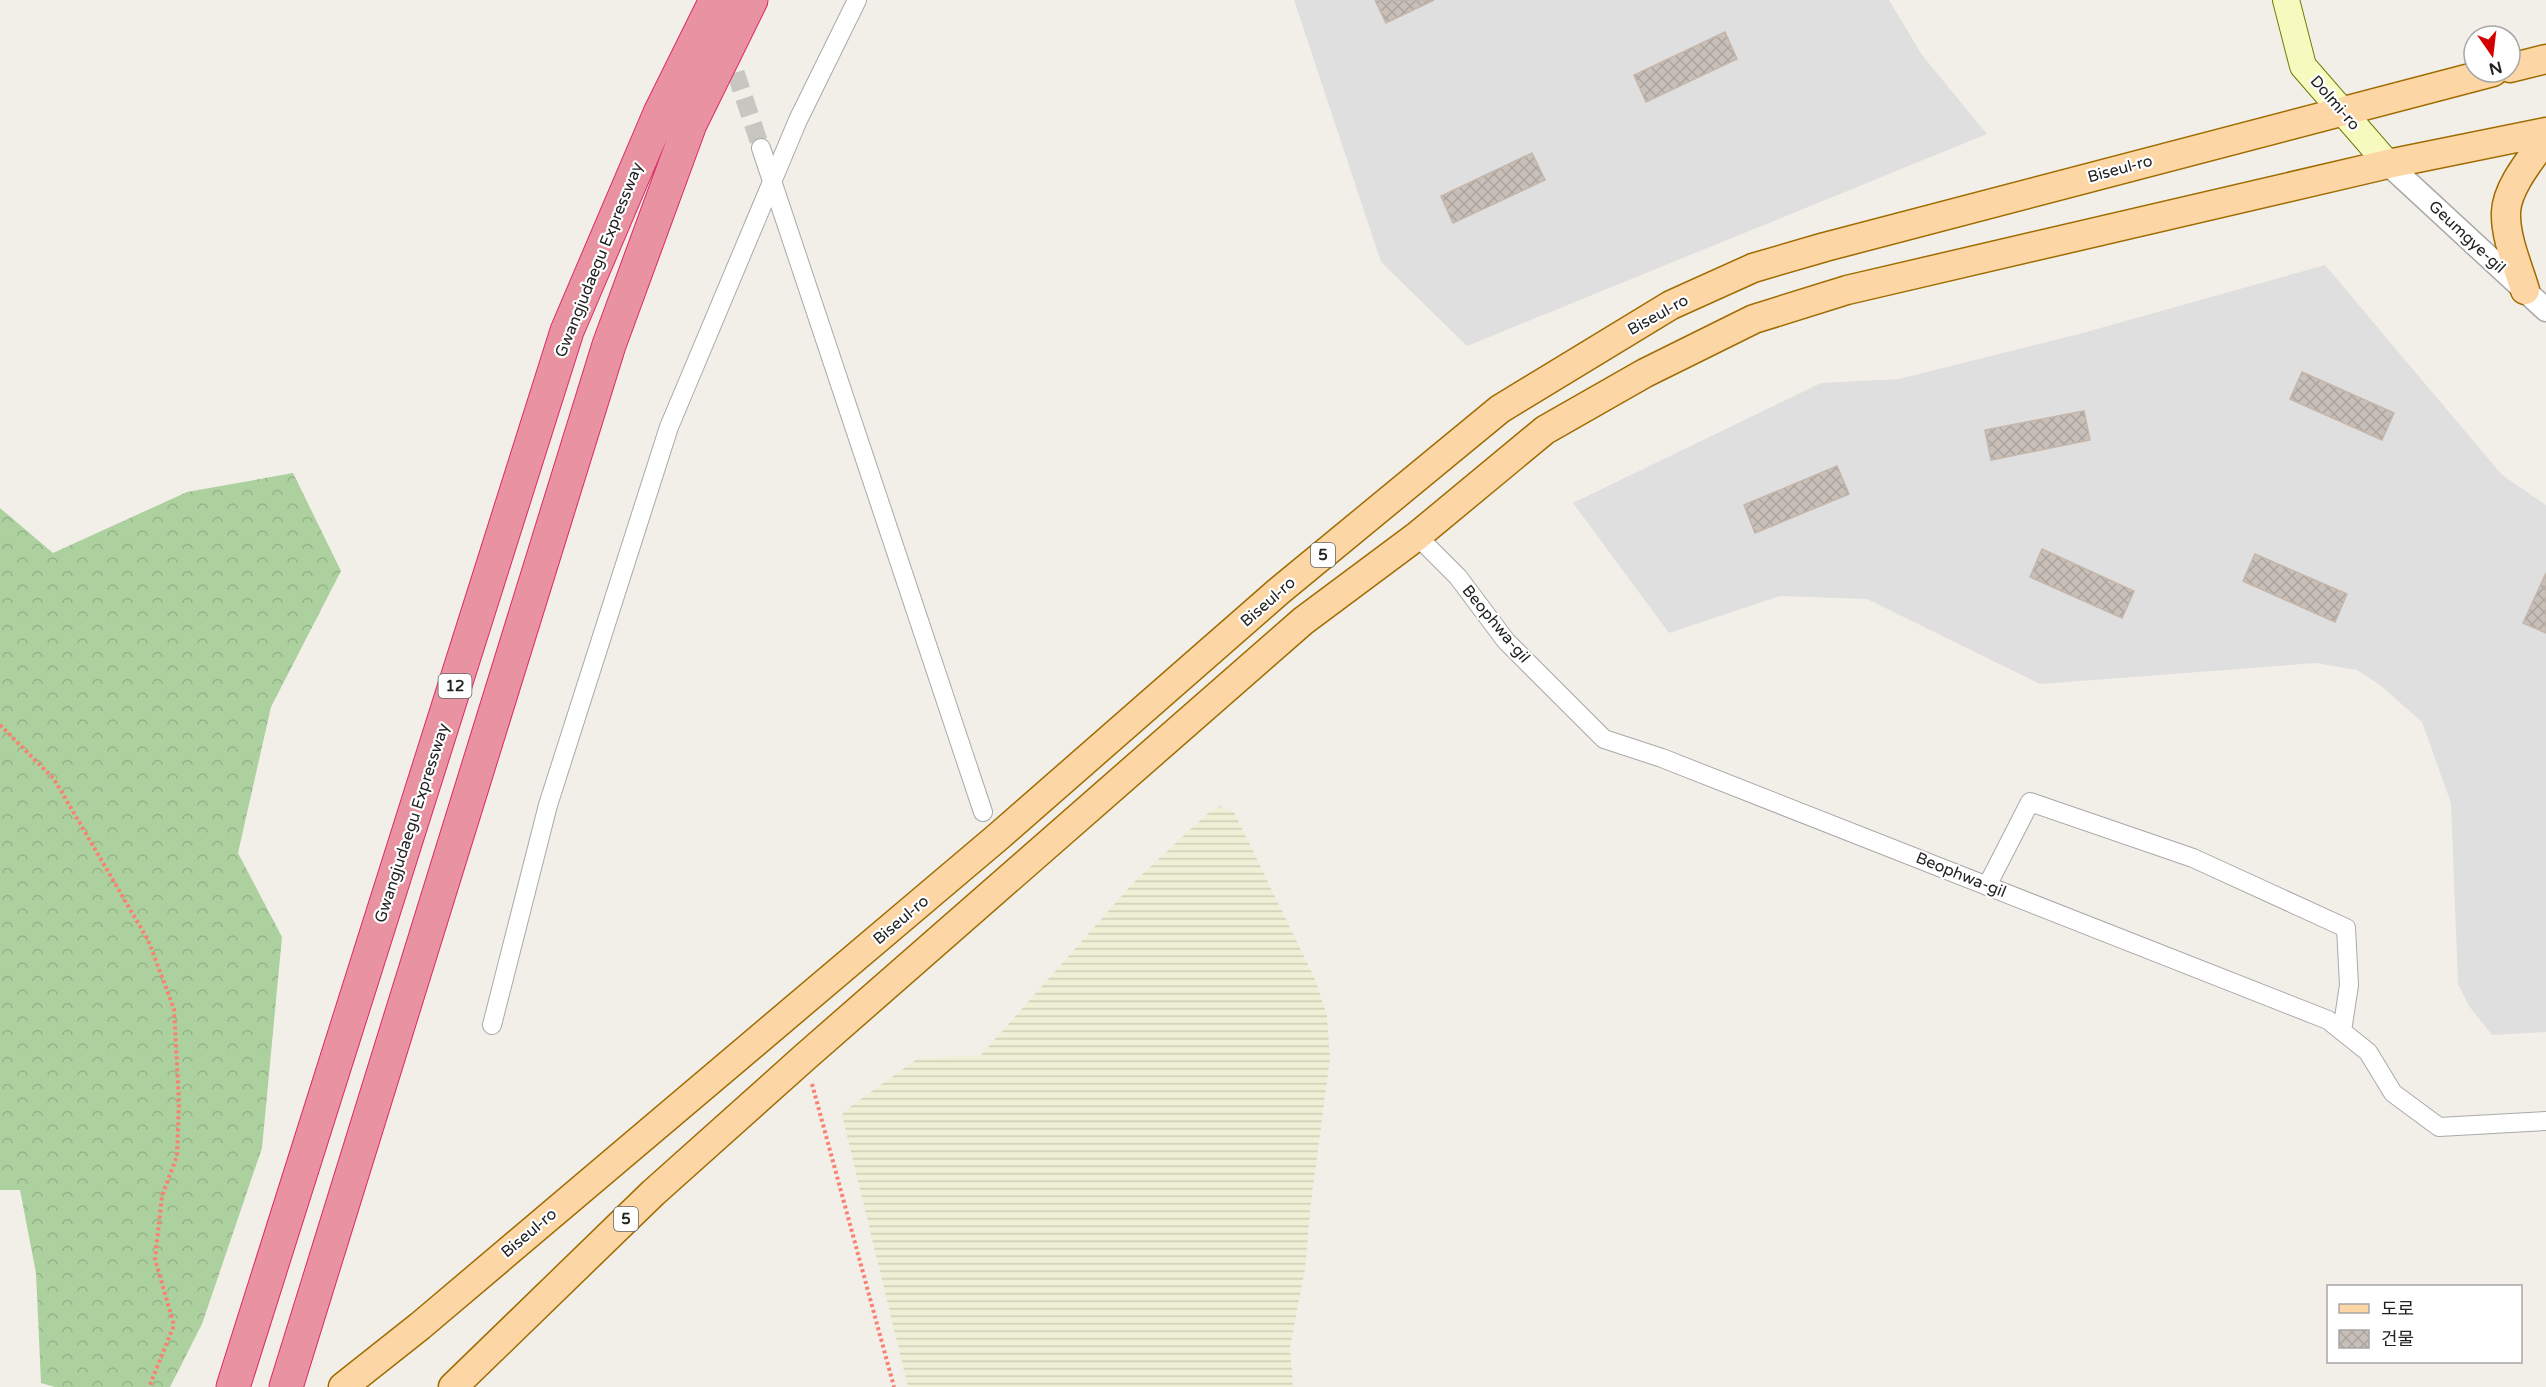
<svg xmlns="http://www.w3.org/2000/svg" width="2546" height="1387" font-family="'Varela Round','Noto Sans KR',sans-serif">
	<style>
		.residential { fill: #e0dfdf }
		.farmland { fill: url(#farmland-rules) }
		.forest { fill: url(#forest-crowns) }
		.building { fill: url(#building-cross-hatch); stroke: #c4b6ab; stroke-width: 1.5 }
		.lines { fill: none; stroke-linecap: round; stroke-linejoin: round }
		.minor-tunnel { stroke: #c8c6c1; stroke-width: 18; stroke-dasharray: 18 9; stroke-linecap: butt }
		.minor-casing { stroke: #a9a9a9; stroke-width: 20 }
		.tertiary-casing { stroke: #a9a9a9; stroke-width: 25 }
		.secondary-casing { stroke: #707d05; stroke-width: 28 }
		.primary-casing { stroke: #a06b00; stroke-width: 31 }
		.motorway-casing { stroke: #dc2a67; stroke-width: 35 }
		.path { stroke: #fa8072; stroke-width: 4; stroke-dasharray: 3 3; stroke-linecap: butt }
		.minor { stroke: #fff; stroke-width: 18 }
		.tertiary { stroke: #fff; stroke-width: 22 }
		.secondary { stroke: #f7fabf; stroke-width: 26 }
		.primary { stroke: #fcd6a4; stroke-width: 28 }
		.motorway { stroke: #e892a2; stroke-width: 33 }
		.labels { text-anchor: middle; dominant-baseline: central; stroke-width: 4.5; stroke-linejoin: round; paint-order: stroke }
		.shield { fill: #fff; stroke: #646464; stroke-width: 1.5 }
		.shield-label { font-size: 15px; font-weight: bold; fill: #222 }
		.street-label { font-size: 16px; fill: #222; stroke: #fff }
	</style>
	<defs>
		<pattern id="farmland-rules" width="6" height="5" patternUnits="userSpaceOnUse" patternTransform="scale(1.5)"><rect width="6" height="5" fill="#eef0d5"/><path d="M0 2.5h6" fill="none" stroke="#ccceb7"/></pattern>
		<pattern id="forest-crowns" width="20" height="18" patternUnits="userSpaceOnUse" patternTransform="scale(1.5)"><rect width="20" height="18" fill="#add19e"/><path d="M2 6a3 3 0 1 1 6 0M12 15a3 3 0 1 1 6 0" fill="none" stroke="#95b388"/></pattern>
		<pattern id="building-cross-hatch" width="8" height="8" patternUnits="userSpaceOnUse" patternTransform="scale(1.5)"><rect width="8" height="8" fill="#c7bfb8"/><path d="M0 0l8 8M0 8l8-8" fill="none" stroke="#aba49e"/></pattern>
	</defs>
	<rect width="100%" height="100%" fill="#f2efe9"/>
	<path class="residential" d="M1294,0H1889L1922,55L1987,134L1467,346L1381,262Z
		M2325,265L2502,475L2546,505V1032L2492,1035L2469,1006L2458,984L2451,803L2422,722L2380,685L2357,670L2316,663L2040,684L1867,599L1780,596L1669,633L1573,503L1821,383L1899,379L2079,334Z"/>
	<path class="farmland" d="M1220,806L1234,812L1315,979L1327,1016L1330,1059L1311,1202L1305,1269L1290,1347L1293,1387H908L842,1115L847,1109L917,1059L981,1055L1134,882L1208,813Z"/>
	<path class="forest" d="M293,473L341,571L271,707L238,853L282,937L262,1148L202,1324L170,1387H55L41,1383L36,1273L20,1190H0V508L53,553L187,492Z"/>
	<path class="building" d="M1375,0H1434L1386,23Z
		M1725,32L1737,59L1646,102L1634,75Z
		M1532,153L1545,180L1453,223L1441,196Z
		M2302,372L2394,413L2382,440L2290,399Z
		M2084,411L2090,440L1991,460L1985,430Z
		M1837,466L1849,494L1755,533L1744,505Z
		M2042,549L2134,591L2122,618L2030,577Z
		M2255,554L2347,594L2335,622L2243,581Z
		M2546,573V633L2523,623Z"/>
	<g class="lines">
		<path class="minor-tunnel" d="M727,47L761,148"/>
		<defs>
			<path id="minor" d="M761,148L983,812
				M1417,536L1458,577L1506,641L1604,739L1662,758L2328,1020L2368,1052L2393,1093L2439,1127L2546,1121
				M1987,886L2030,802L2193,858L2346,928L2349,985L2342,1031
				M492,1025L548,805L669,427L798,120L857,0"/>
			<path id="tertiary" d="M2388,164L2546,310"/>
			<path id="secondary" d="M2286,0L2303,66L2388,164"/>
			<path id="primary" d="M2510,68L2546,59
				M2525,290C2518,266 2505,238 2506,212C2507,187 2532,158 2546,138
				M343,1387L420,1326L999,836L1279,591L1500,409L1671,305L1753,268L1825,247L2493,72
				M453,1387L653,1193L805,1057L1303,621L1417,536L1545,430L1645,373L1754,319L1847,290L2388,164L2546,132"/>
			<path id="motorway" d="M233,1387L567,331L660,113L716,0
				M286,1387L609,345L690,124L751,0"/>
		</defs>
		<use href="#minor" class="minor-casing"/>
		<use href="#tertiary" class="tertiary-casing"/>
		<use href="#secondary" class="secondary-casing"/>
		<use href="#primary" class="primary-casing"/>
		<use href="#motorway" class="motorway-casing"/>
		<path class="path" d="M0,725L54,779L148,940L174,1009L179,1102L177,1156L162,1196L155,1259L174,1325L149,1387
			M812,1084L894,1387"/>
		<use href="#minor" class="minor"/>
		<use href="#tertiary" class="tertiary"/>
		<use href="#secondary" class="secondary"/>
		<use href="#primary" class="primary"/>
		<use href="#motorway" class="motorway"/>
	</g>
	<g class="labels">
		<g class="shield">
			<rect x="1311" y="543" width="24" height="24" rx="4.5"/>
			<rect x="438.5" y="674" width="33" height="24" rx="4.5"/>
			<rect x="614" y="1207" width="24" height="24" rx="4.5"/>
		</g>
		<g class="shield-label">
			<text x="1323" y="555">5</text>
			<text x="455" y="686">12</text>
			<text x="626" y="1219">5</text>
		</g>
		<g class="street-label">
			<text transform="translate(2335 103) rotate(49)">Dolmi-ro</text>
			<text transform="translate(2120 169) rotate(-15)">Biseul-ro</text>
			<text transform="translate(2467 237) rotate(43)">Geumgye-gil</text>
			<text transform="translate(599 260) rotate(-68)">Gwangjudaegu Expressway</text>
			<text transform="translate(1658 315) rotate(-29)">Biseul-ro</text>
			<text transform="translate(1268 602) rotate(-41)">Biseul-ro</text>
			<text transform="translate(1496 624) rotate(50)">Beophwa-gil</text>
			<text transform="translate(412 823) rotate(-72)">Gwangjudaegu Expressway</text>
			<text transform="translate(1961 875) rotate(22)">Beophwa-gil</text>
			<text transform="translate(901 920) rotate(-40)">Biseul-ro</text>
			<text transform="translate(529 1233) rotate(-40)">Biseul-ro</text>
		</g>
	</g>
	<rect x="2327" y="1285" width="195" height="78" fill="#ffffff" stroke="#a7a7a7" stroke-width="1.5"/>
	<rect x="2339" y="1304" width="30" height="9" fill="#fcd6a4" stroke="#a7a7a7" stroke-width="1.5"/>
	<text x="2381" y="1315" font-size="18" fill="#222222">도로</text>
	<rect x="2339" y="1330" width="30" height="18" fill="url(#building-cross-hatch)" stroke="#a7a7a7" stroke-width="1.5"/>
	<text x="2381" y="1345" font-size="18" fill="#222222">건물</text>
	<g transform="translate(2492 54) rotate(166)"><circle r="28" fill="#ffffff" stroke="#a7a7a7" stroke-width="1.5"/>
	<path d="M0-4.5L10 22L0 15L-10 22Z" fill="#d40000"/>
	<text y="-9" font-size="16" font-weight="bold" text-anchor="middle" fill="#222222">N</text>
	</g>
</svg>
